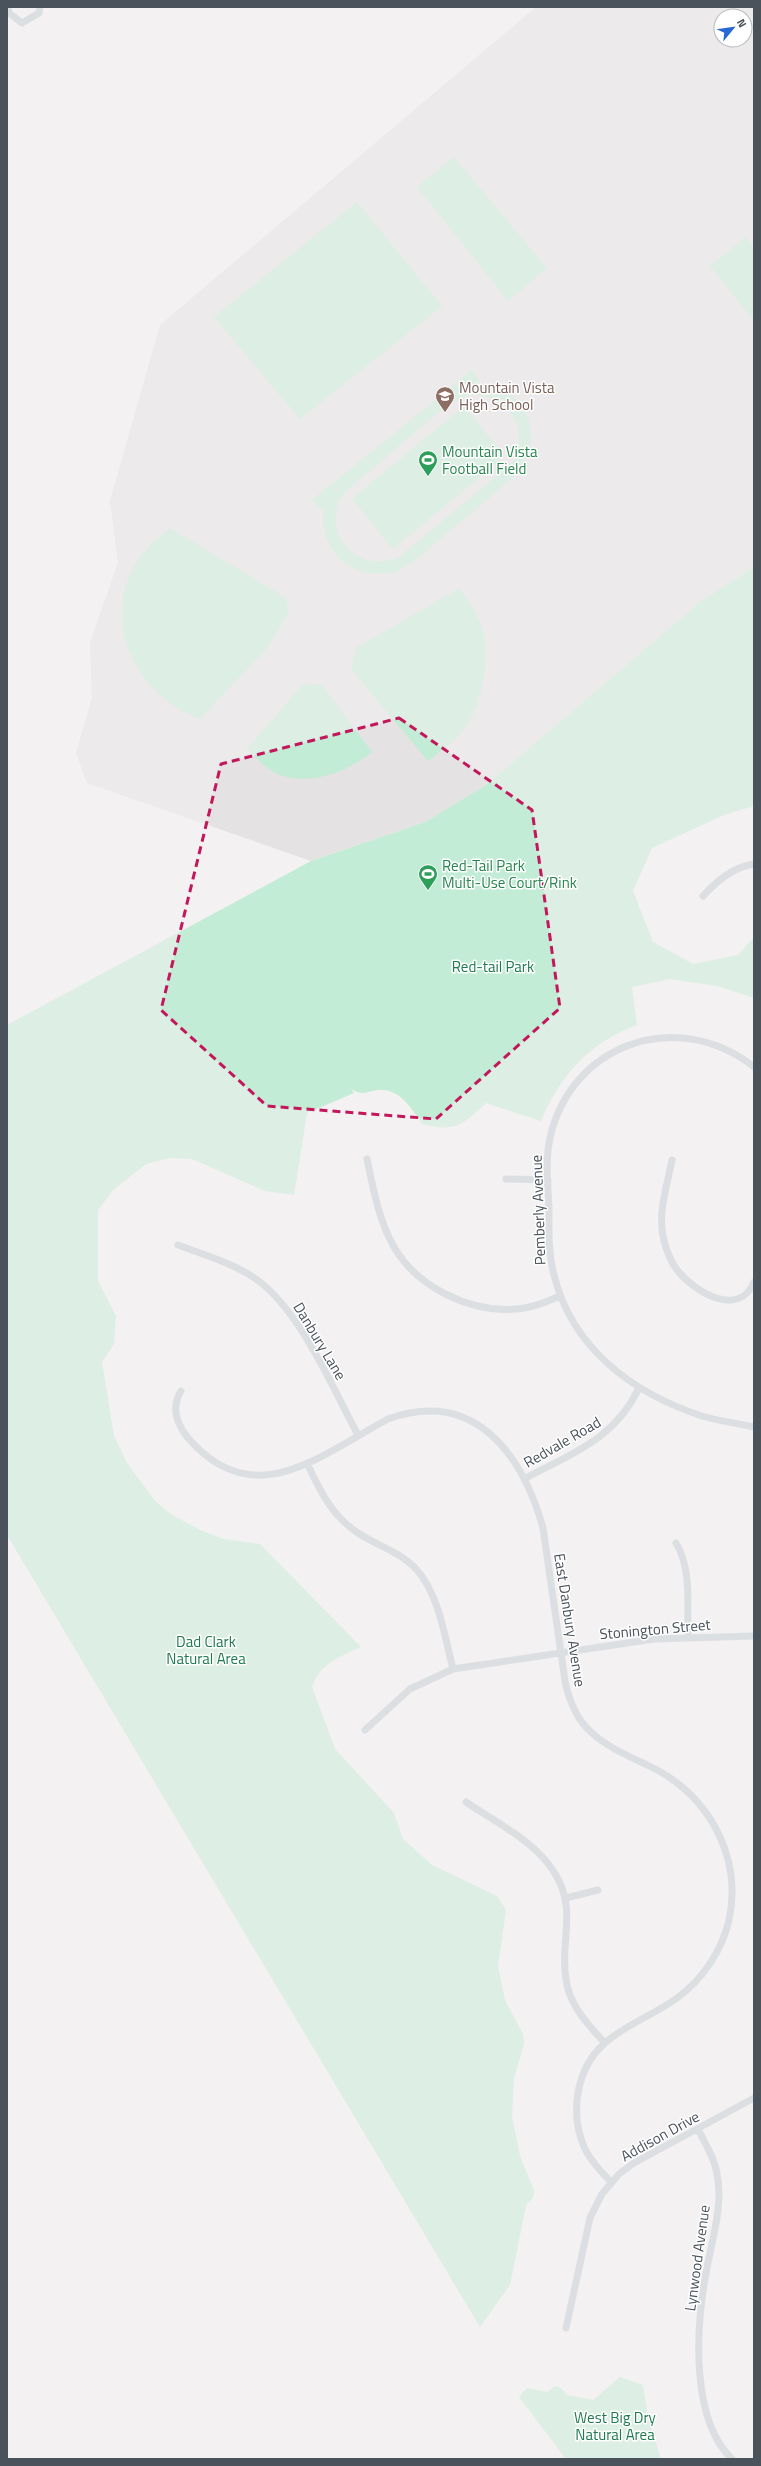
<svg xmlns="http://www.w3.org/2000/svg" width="761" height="2466" font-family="'Titillium Web',sans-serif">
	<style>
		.education { fill: #e4e2e2; fill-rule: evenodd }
		.green { fill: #c3ecd6; fill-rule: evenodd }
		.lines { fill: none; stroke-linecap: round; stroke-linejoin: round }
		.street { stroke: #c2cad1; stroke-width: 7 }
		.marked { fill: none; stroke: #c2185b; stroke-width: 3; stroke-dasharray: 8 5; stroke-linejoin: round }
		.labels { text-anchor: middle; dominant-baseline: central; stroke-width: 3; stroke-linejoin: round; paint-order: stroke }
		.education-label { font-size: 15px; fill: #785e54; stroke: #fff; text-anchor: start }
		.leisure-label { font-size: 15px; fill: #27864d; stroke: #fff; text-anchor: start }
		.park-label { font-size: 15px; fill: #1f7952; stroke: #fff }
		.street-label { font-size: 15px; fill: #4a525c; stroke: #fff }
	</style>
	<rect width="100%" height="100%" fill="#f3f1f1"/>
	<path class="education" d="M536,7H754V567L700,602L486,785L425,822L311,861L87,783L76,753L92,698L90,643L118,562L110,501L160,325ZM721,16H745V40H721Z"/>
	<path class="green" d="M454,157L547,268L508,301L417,187Z
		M357,202L442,306L300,419L214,317Z
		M746,237L754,247V321L710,266Z
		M472,370L479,380L476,383C528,385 551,444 511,479C487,500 463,520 439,540C425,551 412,566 395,572C376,577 356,573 341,560C326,546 321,527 324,507L320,510L312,500ZM469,395C507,392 531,428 513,462L399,557C357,576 318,531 344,493L448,404Z
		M464,406L505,456L393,549L352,499Z
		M170,528L286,598L289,612L268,647L200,719C133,695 96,614 143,553C151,543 161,536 170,528Z
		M754,567V806L724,815L652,848L633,891L653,942L693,964L738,955L754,937V998L717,986L670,979L632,987L637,1025C589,1043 561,1074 541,1121L486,1103C464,1124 455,1133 422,1124C411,1108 400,1088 377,1090C365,1092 363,1096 351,1089L354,1093L307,1113L294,1195L265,1191L192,1159L170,1158L146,1164L113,1190L98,1210V1281L116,1316L114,1344L102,1362L114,1436L127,1463L155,1501L172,1515L202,1531L224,1539L260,1544L361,1647C341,1656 319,1664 312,1687L335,1749L394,1813L403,1839L432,1865L497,1896L506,1910L498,1966L505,2000L523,2034L524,2044L514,2078L512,2116L520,2156L534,2191L533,2198L526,2205L510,2285L480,2327L7,1535V1025L311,861L425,822L486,785L700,602Z
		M460,588C469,602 478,615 483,631C490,655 482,703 468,723C458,738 442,750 428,761L351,669L356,648Z
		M321,684L372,752C349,771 314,785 283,776C269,772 257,759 247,749L302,685Z
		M620,2377L643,2385L648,2418L661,2459H566L519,2397L527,2388L547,2392L555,2386L561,2388L567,2395L593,2400Z"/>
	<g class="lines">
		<path class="street" d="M8,7L9,13L22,23L39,13L40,7
			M703,896C717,881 733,867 754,864
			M754,1067C678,1007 571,1043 550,1138C545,1161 548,1186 549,1208C549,1231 548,1253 554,1275C572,1348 632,1393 702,1416C718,1421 737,1423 754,1427
			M367,1159C373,1188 379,1221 394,1247C417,1287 470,1313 516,1309C532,1308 546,1302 560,1296
			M672,1160C667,1186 657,1214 664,1241C667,1252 671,1263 678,1271C696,1293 739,1318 754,1282
			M506,1179L548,1180
			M178,1245C204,1255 233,1263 256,1279C300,1310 332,1387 358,1435
			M181,1391C171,1407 176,1423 188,1438C254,1514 319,1456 388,1419C474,1388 522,1453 543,1528L565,1681C569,1700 576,1719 591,1732C610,1750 637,1759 659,1771C712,1801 742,1860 729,1920C722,1951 702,1980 677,1998C654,2015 626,2024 605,2043C576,2068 569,2114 585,2149C591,2161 601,2172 611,2182
			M307,1463C320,1491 332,1516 358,1533C378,1546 401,1552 417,1570C439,1595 445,1638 453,1669
			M524,1479C572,1453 614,1440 639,1388
			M676,1543C692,1569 687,1606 688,1637
			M365,1730L410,1689L453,1669L654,1639L754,1636
			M466,1802C495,1822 535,1841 554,1872C579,1910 558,1944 567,1985C572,2008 589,2026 605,2043
			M566,1898L598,1890
			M698,2129C705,2144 715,2158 717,2174C724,2208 710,2245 705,2279C696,2331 691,2420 732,2459
			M566,2328L590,2218L602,2194L619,2174L634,2163L754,2098"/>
	</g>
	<path d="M0 0H761V2466H0ZM399,718L532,810L560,1008L436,1119L267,1106L161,1010L221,764Z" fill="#f3f1f1" fill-opacity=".55" fill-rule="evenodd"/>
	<path class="marked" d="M399,718L532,810L560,1008L436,1119L267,1106L161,1010L221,764Z"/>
	<defs>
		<symbol id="school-pin" viewBox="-11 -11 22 30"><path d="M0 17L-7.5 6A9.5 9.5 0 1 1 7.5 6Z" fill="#8d6e63" stroke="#fff"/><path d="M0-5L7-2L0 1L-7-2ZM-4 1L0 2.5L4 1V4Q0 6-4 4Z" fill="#fff"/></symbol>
		<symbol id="stadium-pin" viewBox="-11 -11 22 30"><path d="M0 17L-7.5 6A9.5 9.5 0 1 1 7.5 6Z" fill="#2e9e5b" stroke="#fff"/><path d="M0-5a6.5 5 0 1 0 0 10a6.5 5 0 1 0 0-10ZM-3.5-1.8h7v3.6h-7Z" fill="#fff"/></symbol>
	</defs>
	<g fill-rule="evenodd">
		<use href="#school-pin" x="434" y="385" width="22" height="30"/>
		<use href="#stadium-pin" x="417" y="449" width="22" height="30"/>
		<use href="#stadium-pin" x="417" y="863" width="22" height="30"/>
	</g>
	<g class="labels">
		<g class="education-label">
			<text x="459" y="387">Mountain Vista<tspan x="459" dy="17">High School</tspan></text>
		</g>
		<g class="leisure-label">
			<text x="442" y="451">Mountain Vista<tspan x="442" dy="17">Football Field</tspan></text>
			<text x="442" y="865">Red-Tail Park<tspan x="442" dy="17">Multi-Use Court/Rink</tspan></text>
		</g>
		<g class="park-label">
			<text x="493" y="966">Red-tail Park</text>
			<text x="206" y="1641">Dad Clark<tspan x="206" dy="17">Natural Area</tspan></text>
			<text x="615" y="2417">West Big Dry<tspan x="615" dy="17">Natural Area</tspan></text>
		</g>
		<g class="street-label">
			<text transform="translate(538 1210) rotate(-92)">Pemberly Avenue</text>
			<text transform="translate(320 1341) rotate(59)">Danbury Lane</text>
			<text transform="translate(562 1442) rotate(-30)">Redvale Road</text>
			<text transform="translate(570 1620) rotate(81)">East Danbury Avenue</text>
			<text transform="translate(655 1629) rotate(-5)">Stonington Street</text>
			<text transform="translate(660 2136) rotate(-29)">Addison Drive</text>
			<text transform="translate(697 2258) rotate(-82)">Lynwood Avenue</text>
		</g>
	</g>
	<rect width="761" height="2466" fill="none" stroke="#4a525c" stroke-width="16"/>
	<g transform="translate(733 28) rotate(61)"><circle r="19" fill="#ffffff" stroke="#b7babe"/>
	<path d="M0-3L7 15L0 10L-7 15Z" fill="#2768d6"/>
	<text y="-6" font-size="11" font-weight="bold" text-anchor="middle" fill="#4a525c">N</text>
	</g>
</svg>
